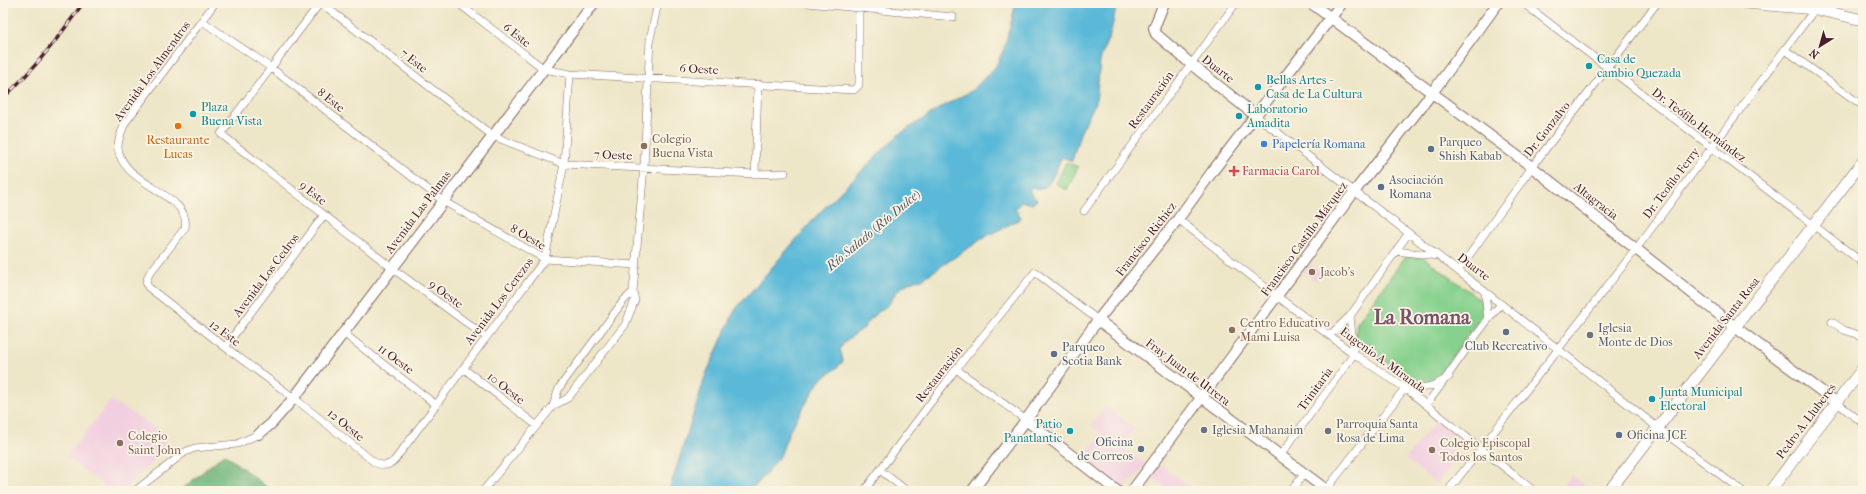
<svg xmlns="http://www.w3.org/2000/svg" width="1866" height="494" font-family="'IM FELL French Canon',serif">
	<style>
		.built { fill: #f2cfe0 }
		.green { fill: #87d18e; stroke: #68785c }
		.forest { fill: #6db379; stroke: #5c6952 }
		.water { fill: #5ab9d8; stroke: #526c82 }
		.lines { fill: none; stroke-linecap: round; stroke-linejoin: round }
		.street-casing { stroke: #836562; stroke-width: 8 }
		.secondary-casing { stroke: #836562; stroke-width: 12 }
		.primary-casing { stroke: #836562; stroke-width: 12 }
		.street { stroke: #fff; stroke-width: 7 }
		.secondary { stroke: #fff; stroke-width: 10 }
		.primary { stroke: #fff; stroke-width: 11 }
		.rail-casing { stroke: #4a1f2b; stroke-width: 3.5 }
		.rail { stroke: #fcf5e5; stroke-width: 2; stroke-dasharray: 6; stroke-linecap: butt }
		.culture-dot { fill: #0f9aa8; stroke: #fcf5e5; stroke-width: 1.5 }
		.food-dot { fill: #e8710a; stroke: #fcf5e5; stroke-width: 1.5 }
		.shop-dot { fill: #3f7fe0; stroke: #fcf5e5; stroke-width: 1.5 }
		.education-dot { fill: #8d6e63; stroke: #fcf5e5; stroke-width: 1.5 }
		.service-dot { fill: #5c6f8a; stroke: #fcf5e5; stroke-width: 1.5 }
		.health-dot { fill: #e0444e; stroke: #fcf5e5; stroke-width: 1.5 }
		.worship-dot { fill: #6b7280; stroke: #fcf5e5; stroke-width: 1.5 }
		.labels { text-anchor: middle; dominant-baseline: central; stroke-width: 3.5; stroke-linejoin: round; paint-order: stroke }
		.street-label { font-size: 12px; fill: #4a1f2b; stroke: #fcf5e5 }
		.culture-label { font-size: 12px; fill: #0d838f; stroke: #fcf5e5; text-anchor: start }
		.education-label { font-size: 12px; fill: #785e54; stroke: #fcf5e5; text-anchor: start }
		.food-label { font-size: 12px; fill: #c56008; stroke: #fcf5e5 }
		.service-label { font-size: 12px; fill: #4e5e75; stroke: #fcf5e5; text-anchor: start }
		.shop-label { font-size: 12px; fill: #366cbe; stroke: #fcf5e5; text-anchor: start }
		.health-label { font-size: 12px; fill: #be3a42; stroke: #fcf5e5; text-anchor: start }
		.worship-label { font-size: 12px; fill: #5b616d; stroke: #fcf5e5; text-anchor: start }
		.water-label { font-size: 13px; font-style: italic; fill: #505568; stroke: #fcf5e5 }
		.town-label { font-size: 20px; font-weight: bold; fill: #785069; stroke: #fcf5e5 }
	</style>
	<rect width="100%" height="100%" fill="#fcf5e5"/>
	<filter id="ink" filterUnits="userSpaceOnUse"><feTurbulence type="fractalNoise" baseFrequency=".025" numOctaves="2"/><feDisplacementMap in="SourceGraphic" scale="8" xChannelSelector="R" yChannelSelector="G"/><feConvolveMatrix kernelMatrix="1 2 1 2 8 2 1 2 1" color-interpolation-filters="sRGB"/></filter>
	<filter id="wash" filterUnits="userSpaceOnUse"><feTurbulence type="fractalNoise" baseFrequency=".012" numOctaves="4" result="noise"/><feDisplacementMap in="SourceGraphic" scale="16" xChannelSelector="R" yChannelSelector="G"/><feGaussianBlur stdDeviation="0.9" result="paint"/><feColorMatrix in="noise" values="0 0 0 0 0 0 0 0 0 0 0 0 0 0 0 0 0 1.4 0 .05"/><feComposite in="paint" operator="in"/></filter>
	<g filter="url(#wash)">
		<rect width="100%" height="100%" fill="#ede6c7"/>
		<path class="built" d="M1309,264L1321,273L1316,281L1303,272Z
			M111,400L162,432L158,438L169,447L122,491H111L66,457Z
			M1106,406L1135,429L1120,446L1145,464L1124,491H1121L1081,458L1101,434L1091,425Z
			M1437,419L1453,433L1444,444L1459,456L1437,484L1405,459Z
			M1161,465L1196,491H1171L1152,477Z
			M1571,475L1592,491H1573L1564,485Z"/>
		<path class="green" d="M1066,162L1078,167L1067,190L1056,184Z
			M1405,257H1423L1482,301V315L1433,384L1417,385L1355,339L1357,323Z"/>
		<path class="forest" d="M224,454L272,491H180Z"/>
		<path class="water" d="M1016,3H1117L1111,32L1105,46L1100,61L1096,102L1080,133L1072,161L1062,157C1055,170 1050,195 1032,188L1029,191L1037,200L1032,204L1022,201L1015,209L1021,217L1020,219L985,237L922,279L915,280L903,286L896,292L889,304L872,317L864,328L845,341L840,349L843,361C837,370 825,375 818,383L789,432L780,456L758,483L747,491H669L706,374L735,310L821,211L898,135L940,108L973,90L996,66L1004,49Z"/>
	</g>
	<g filter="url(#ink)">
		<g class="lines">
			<defs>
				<path id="street" d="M215,3L125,123C122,130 118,139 118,147C120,185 192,193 185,228L149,274L146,282L148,287L225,347L294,398L374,462C382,466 387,467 394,461L545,259L564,164L570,74
					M320,3L221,134L392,268L486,337
					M321,3L493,136L564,164L755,174L785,173
					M458,3L544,69L570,74L854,90L859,85V3
					M807,3L953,17
					M1523,3L1863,263
					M202,21L270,67L443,201L545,259L636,265
					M1784,49L1863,106
					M1256,116L1501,304L1658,428L1742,491
					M755,174L758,84
					M1084,211L1236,3
					M1178,219L1278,297L1354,354L1405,388L1534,491
					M1396,251L1438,256
					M1458,271L1532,167L1657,3
					M1485,293L1488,319
					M1832,322L1844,330L1856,334L1863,339
					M342,332L435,404
					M1330,335L1350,316L1408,234
					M225,347L324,215
					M463,368L536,425
					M956,369L1026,420
					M1836,402L1863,423
					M1426,405C1452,372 1473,336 1501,304
					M553,406L559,388L624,300L633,292
					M1280,456L1354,354L1350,316
					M880,470L907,491
					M1326,490L1405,388C1425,388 1432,388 1449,377
					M135,491L185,452L195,448L237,444L259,434
					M483,491L553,406L568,398L625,325L635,300L633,292L644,167L650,39L658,3
					M864,491L956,369L1035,272L1098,320
					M1291,491L1304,474
					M1448,491L1636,249L1815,9L1816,7L1814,3"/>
				<path id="secondary" d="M1164,3L1154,28L1156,34L1191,64L1256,116
					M1311,3L1532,167L1735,327L1836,402
					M1098,320L1328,491
					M1026,420L1117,491
					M259,434L271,424L294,398L594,3
					M972,491L1026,420L1098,320L1178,219L1212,172L1342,3
					M1132,491L1354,192L1432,93L1498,3"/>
				<path id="primary" d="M1745,3L1815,9L1863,20
					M1609,491L1863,161
					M1770,491L1863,368"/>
			</defs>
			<use href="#street" class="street-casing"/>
			<use href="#secondary" class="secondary-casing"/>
			<use href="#primary" class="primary-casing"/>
			<use href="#street" class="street"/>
			<use href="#secondary" class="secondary"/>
			<use href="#primary" class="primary"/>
			<defs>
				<path id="rail" d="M3,98C34,70 59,37 83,3"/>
			</defs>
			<use href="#rail" class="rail-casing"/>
			<use href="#rail" class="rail"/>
		</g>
	</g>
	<g class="culture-dot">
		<circle cx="1589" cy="66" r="4"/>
		<circle cx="1258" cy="87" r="4"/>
		<circle cx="193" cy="114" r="4"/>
		<circle cx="1239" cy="116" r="4"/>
		<circle cx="1652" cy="399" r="4"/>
		<circle cx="1070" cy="431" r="4"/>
	</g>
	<circle class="food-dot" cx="178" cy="126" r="4"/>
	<circle class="shop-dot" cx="1264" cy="144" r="4"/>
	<g class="education-dot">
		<circle cx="644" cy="146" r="4"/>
		<circle cx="1312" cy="272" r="4"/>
		<circle cx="1232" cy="330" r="4"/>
		<circle cx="120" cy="443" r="4"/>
		<circle cx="1432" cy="450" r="4"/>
	</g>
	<g class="service-dot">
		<circle cx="1431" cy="149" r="4"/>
		<circle cx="1381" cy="187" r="4"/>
		<circle cx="1506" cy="332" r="4"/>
		<circle cx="1054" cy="354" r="4"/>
		<circle cx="1619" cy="435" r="4"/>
		<circle cx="1141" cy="449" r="4"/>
	</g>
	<path class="health-dot" d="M1232 165h4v4h4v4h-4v4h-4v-4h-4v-4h4z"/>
	<g class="worship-dot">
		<circle cx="1590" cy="335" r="4"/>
		<circle cx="1204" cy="430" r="4"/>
		<circle cx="1328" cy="431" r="4"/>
	</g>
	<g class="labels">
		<g class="street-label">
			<text transform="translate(517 35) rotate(38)">6 Este</text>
			<text transform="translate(414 61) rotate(38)">7 Este</text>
			<text transform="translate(699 69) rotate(3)">6 Oeste</text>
			<text transform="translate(1218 69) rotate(38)">Duarte</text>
			<text transform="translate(152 71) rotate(-54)">Avenida Los Almendros</text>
			<text transform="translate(331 100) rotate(38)">8 Este</text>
			<text transform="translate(1151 100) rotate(-54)">Restauración</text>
			<text transform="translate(1699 125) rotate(37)">Dr. Teófilo Hernández</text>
			<text transform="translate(1547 129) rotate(-52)">Dr. Gonzalvo</text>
			<text transform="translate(613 155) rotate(2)">7 Oeste</text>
			<text transform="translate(1671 183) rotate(-53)">Dr. Teofilo Ferry</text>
			<text transform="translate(313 193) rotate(38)">9 Este</text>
			<text transform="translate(1596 201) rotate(38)">Altagracia</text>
			<text transform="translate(418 212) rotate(-53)">Avenida Las Palmas</text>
			<text transform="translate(528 237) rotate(30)">8 Oeste</text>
			<text transform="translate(1146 239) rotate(-52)">Francisco Richiez</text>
			<text transform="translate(1304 239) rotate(-54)">Francisco Castillo Márquez</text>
			<text transform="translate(1474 267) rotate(37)">Duarte</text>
			<text transform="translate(266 275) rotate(-53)">Avenida Los Cedros</text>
			<text transform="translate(446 294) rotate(36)">9 Oeste</text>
			<text transform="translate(499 301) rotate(-53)">Avenida Los Cerezos</text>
			<text transform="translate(1726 318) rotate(-52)">Avenida Santa Rosa</text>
			<text transform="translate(225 333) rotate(37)">12 Este</text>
			<text transform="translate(396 359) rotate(37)">11 Oeste</text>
			<text transform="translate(1383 360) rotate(36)">Eugenio A. Miranda</text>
			<text transform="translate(1188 372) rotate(37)">Fray Juan de Utrera</text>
			<text transform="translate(939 374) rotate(-52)">Restauración</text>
			<text transform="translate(506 388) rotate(38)">10 Oeste</text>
			<text transform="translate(1315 389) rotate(-54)">Trinitaria</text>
			<text transform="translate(1806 421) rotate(-53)">Pedro A. Lluberes</text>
			<text transform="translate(346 425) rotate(39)">12 Oeste</text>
		</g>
		<g class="culture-label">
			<text x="1597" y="59">Casa de<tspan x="1597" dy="14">cambio Quezada</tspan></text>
			<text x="1266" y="80">Bellas Artes -<tspan x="1266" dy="14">Casa de La Cultura</tspan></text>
			<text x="201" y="107">Plaza<tspan x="201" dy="14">Buena Vista</tspan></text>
			<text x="1247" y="109">Laboratorio<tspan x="1247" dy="14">Amadita</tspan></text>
			<text x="1660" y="392">Junta Municipal<tspan x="1660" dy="14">Electoral</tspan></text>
			<text x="1062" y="424" text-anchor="end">Patio<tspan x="1062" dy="14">Panatlantic</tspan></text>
		</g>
		<g class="education-label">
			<text x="652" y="139">Colegio<tspan x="652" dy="14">Buena Vista</tspan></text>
			<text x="1320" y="272">Jacob's</text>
			<text x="1240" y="323">Centro Educativo<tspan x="1240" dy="14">Mami Luisa</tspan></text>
			<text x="128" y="436">Colegio<tspan x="128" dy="14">Saint John</tspan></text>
			<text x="1440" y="443">Colegio Episcopal<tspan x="1440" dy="14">Todos los Santos</tspan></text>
		</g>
		<g class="food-label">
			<text x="178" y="140">Restaurante<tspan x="178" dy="14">Lucas</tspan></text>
		</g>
		<g class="service-label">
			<text x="1439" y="142">Parqueo<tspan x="1439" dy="14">Shish Kabab</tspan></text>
			<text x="1389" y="180">Asociación<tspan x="1389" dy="14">Romana</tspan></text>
			<text x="1506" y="346" text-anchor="middle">Club Recreativo</text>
			<text x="1062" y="347">Parqueo<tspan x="1062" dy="14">Scotia Bank</tspan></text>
			<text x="1627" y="435">Oficina JCE</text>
			<text x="1133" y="442" text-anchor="end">Oficina<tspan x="1133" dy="14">de Correos</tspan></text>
		</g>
		<g class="shop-label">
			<text x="1272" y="144">Papelería Romana</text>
		</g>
		<g class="health-label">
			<text x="1242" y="171">Farmacia Carol</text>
		</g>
		<g class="worship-label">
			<text x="1598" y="328">Iglesia<tspan x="1598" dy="14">Monte de Dios</tspan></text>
			<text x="1336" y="424">Parroquia Santa<tspan x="1336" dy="14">Rosa de Lima</tspan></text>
			<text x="1212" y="430">Iglesia Mahanaim</text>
		</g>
		<g class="water-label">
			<text transform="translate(873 230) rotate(-40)">Río Salado (Río Dulce)</text>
		</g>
		<g class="town-label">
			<text x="1422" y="317">La Romana</text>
		</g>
	</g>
	<rect width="1866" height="494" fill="none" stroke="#fcf5e5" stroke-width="16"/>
	<g transform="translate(1820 46) rotate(217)" stroke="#fcf5e5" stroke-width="3" paint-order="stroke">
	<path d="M0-3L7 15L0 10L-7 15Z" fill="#4a1f2b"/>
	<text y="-6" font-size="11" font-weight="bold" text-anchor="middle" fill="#4a1f2b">N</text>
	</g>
</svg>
